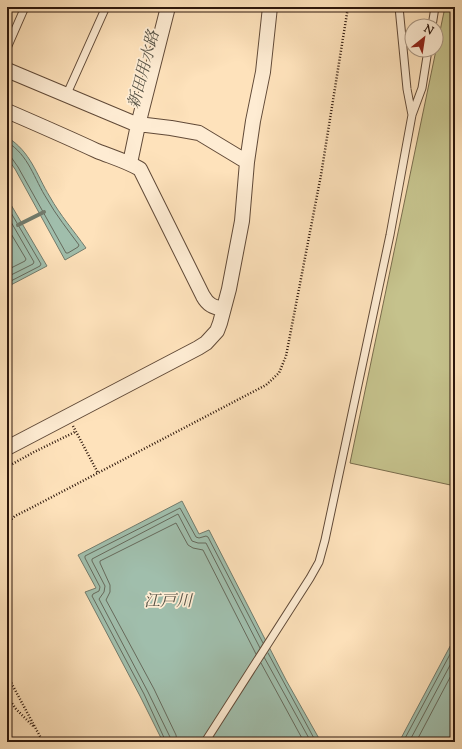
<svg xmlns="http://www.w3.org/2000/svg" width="462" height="749" font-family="'Sorts Mill Goudy','Noto Serif JP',serif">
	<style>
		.green { fill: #c5c28c; stroke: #796c4c }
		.water { fill: #a0beac; stroke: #727b6c }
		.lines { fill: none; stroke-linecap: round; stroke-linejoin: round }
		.shore { stroke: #666a5c; stroke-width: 1 }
		.stream { stroke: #727b6c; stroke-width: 4 }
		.service-casing { stroke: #614a38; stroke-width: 9 }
		.minor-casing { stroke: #614a38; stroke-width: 16 }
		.path { stroke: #2d170c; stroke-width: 2.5; stroke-dasharray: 1 2; stroke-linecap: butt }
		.service { stroke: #feecd3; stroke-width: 7 }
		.minor { stroke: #feecd3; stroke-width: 14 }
		.labels { text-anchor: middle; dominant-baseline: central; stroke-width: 3.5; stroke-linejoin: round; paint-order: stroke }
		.water-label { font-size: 16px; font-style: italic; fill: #555144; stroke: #feecd3 }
	</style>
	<rect width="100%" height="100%" fill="#fee2bb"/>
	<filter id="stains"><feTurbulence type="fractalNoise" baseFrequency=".005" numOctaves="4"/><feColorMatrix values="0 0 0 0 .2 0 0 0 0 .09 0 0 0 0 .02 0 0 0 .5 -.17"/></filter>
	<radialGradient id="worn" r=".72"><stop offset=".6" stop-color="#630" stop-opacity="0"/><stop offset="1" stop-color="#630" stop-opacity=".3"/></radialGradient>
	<path class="green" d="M445,7H455V486L350,463Z"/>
	<path class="water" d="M7,137C31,152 36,174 50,197C60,215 74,231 86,248L65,260L15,169L7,158Z
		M7,198L47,266L7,287Z
		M182,501L199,534L209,530L286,680L321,742H163L140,696L85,592L96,588L78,555Z
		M455,637V742H399Z"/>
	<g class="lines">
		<path class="shore" d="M7,142C29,155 34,179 47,199C56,215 68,230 79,245L78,247L68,253H66L18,167L11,157L7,156
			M7,206L41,264L40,266L7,283
			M7,215L34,262L33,264L7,277
			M7,227L26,259L25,261L7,270
			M268,653L316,742
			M264,657L311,742
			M261,663L304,742
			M166,742L144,694L92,596L93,594L99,591L100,587L85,558V556L180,508L196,537L199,538L206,536L208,537L263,643
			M171,742L170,737L148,692L99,599L104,592L105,586L92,561V559L178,514L192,541L198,543H206L260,648
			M177,742L176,735L154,689L106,600L110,592V585L100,563V561L176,523L188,545L193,548L203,550L256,654
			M403,742L455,645
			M409,742L455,656
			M416,742L455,668"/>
		<path class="stream" d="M18,225L44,212"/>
		<defs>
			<path id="service" d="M399,7L407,89L412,115
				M432,26L435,7
				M7,48L25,7
				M66,96L105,9
				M205,742L310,578L319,562L325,540L390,235L412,115L422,88L428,50"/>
			<path id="minor" d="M7,70L138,125
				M7,111C37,124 67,137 97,151C112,157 126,161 140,169L203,296C208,305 213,307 223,309
				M138,124L171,128L199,133L247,162
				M130,163L138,125L168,7
				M7,448L198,348L206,343L217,331L220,323L229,289L242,221L247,162L253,121L263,72L270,7"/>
		</defs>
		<use href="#service" class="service-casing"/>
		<use href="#minor" class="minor-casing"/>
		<path class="path" d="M73,426L98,473
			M7,467L34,452L75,432
			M7,523L15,516L29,509L266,385L279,373L286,356L321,175L348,7
			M7,675L43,742
			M7,696L16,709L33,726"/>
		<use href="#service" class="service"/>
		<use href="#minor" class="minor"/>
	</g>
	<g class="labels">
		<g class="water-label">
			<text transform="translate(145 70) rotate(-75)">新田用水路</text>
			<text x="168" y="602">江戸川</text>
		</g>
	</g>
	<rect width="462" height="749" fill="none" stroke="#fee2bb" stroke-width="24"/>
	<rect x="8" y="8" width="446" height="733" fill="none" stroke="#2d170c" stroke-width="2"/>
	<rect x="12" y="12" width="438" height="725" fill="none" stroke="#2d170c"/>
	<g transform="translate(424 38) rotate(30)"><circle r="19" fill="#feecd3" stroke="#aa9783"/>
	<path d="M0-3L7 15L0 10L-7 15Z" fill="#8f2418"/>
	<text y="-6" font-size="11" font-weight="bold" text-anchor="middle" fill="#2d170c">N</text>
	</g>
	<rect width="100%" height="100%" filter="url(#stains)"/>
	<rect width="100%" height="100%" fill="url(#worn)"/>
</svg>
